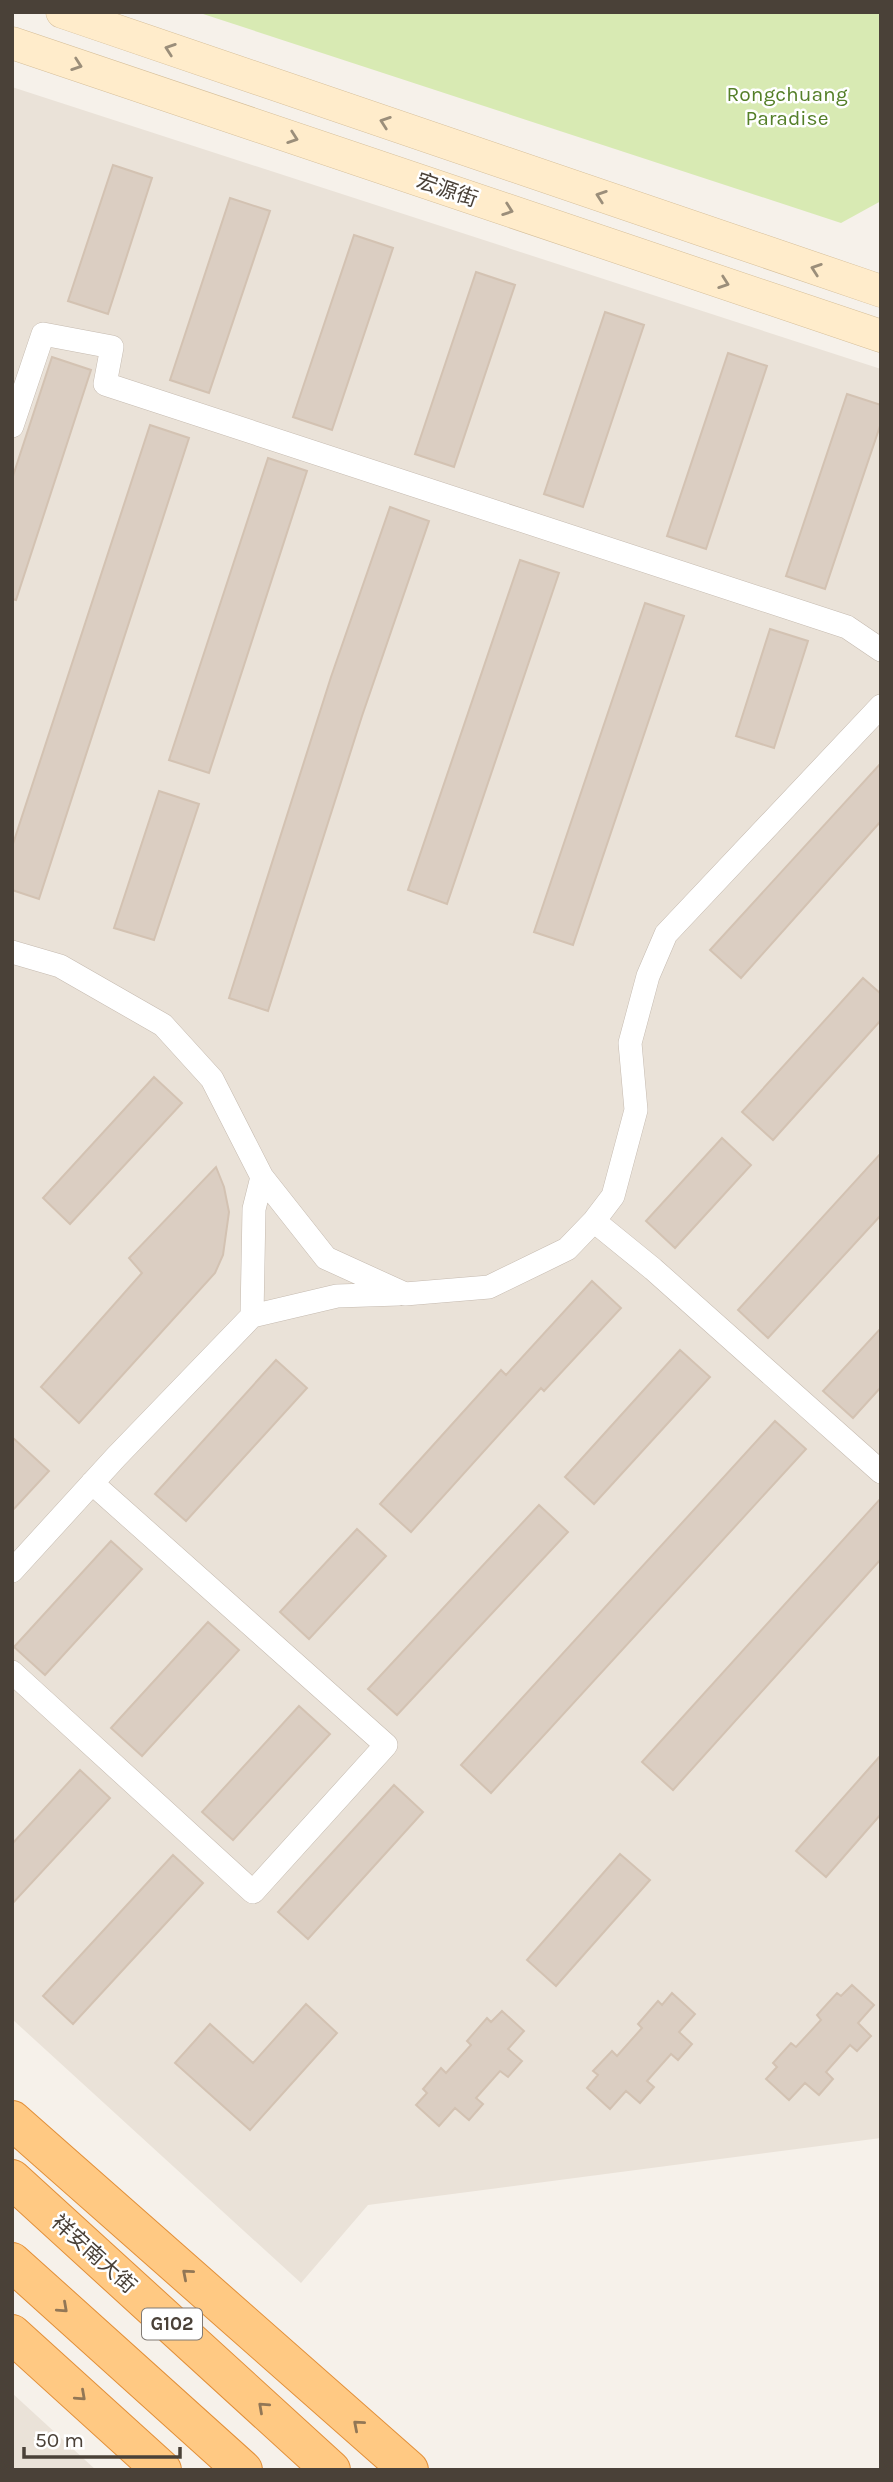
<svg xmlns="http://www.w3.org/2000/svg" width="893" height="2482" font-family="Karla,'Noto Sans SC',sans-serif">
	<style>
		.residential { fill: #eae2d8 }
		.green { fill: #d8eab3 }
		.building { fill: #dbcec2; stroke: #d3c2b2; stroke-width: 2 }
		.lines { fill: none; stroke-linecap: round; stroke-linejoin: round }
		.minor-casing { stroke: #c5baaf; stroke-width: 24 }
		.secondary-casing { stroke: #d6bf9a; stroke-width: 33 }
		.trunk-casing { stroke: #e28f38; stroke-width: 40 }
		.minor { stroke: #fff; stroke-width: 23 }
		.secondary { stroke: #ffeccb; stroke-width: 32 }
		.trunk { stroke: #ffc983; stroke-width: 38 }
		.oneway { stroke: #9b8e7a }
		.oneway2 { stroke: #927756 }
		.labels { text-anchor: middle; dominant-baseline: central; stroke-width: 5; stroke-linejoin: round; paint-order: stroke }
		.shield { fill: #fff; stroke: #807a74; stroke-width: 2 }
		.shield-label { font-size: 19px; font-weight: bold; fill: #4a4138 }
		.park-label { font-size: 21px; fill: #547f28; stroke: #fff }
		.street-label { font-size: 21px; fill: #4a4138; stroke: #fff }
	</style>
	<rect width="100%" height="100%" fill="#f6f1ea"/>
	<path class="residential" d="M12,87L881,369V2138L368,2205L301,2283L12,2019Z
		M12,2393L96,2470H12Z"/>
	<path class="green" d="M197,12H881V201L841,223Z"/>
	<path class="building" d="M113,165L152,178L108,314L68,301Z
		M230,198L270,211L209,393L170,380Z
		M354,235L393,248L332,430L293,417Z
		M476,272L515,285L454,467L415,454Z
		M605,312L644,325L583,507L544,494Z
		M728,353L767,366L706,549L667,536Z
		M52,357L91,370L16,600L12,599V479Z
		M847,394L881,405V423L825,589L786,576Z
		M150,425L189,438L39,899L12,890V847Z
		M268,458L307,471L209,773L169,760Z
		M390,507L429,521L362,716L268,1011L229,998L331,677Z
		M520,560L559,573L447,904L408,890Z
		M645,603L684,616L573,945L534,932Z
		M770,629L808,641L774,748L736,736Z
		M881,763V821L741,978L710,950Z
		M159,791L199,804L154,940L114,928Z
		M863,978L881,994V1020L773,1140L742,1112Z
		M154,1077L182,1103L70,1224L43,1198Z
		M722,1138L751,1165L675,1248L646,1221Z
		M881,1153V1215L768,1338L738,1310Z
		M216,1167L224,1187L229,1212L223,1255L215,1273L79,1423L41,1387L142,1273L129,1258Z
		M592,1281L621,1308L544,1391L541,1388L411,1532L380,1504L501,1370L506,1375Z
		M881,1328V1387L853,1418L823,1391Z
		M680,1350L710,1377L594,1504L565,1477Z
		M276,1360L307,1388L186,1521L155,1494Z
		M775,1421L806,1449L491,1793L461,1765Z
		M12,1437L49,1471L12,1511Z
		M881,1498V1559L673,1790L642,1762Z
		M539,1505L568,1532L397,1715L368,1689Z
		M357,1529L386,1556L309,1639L280,1612Z
		M111,1541L142,1569L45,1675L14,1647Z
		M208,1622L239,1650L142,1756L111,1728Z
		M299,1706L330,1734L233,1840L202,1812Z
		M881,1755V1814L826,1877L796,1851Z
		M80,1770L110,1798L12,1904V1844Z
		M394,1785L423,1812L308,1939L278,1912Z
		M620,1854L650,1880L556,1986L527,1960Z
		M173,1855L203,1883L73,2024L43,1996Z
		M852,1985L874,2005L858,2023L871,2036L857,2051L850,2045L826,2072L833,2079L819,2095L805,2083L789,2100L766,2079L777,2067L773,2063L791,2043L796,2047L821,2020L817,2015L837,1993L841,1996Z
		M672,1993L695,2014L679,2032L692,2044L678,2060L671,2054L647,2081L654,2087L640,2103L626,2091L610,2109L587,2088L598,2075L593,2071L612,2051L617,2056L642,2028L638,2024L658,2001L662,2005Z
		M306,2004L337,2033L250,2130L175,2063L210,2024L253,2063Z
		M502,2011L524,2031L508,2049L522,2061L508,2077L500,2071L476,2098L483,2104L469,2120L455,2108L439,2126L416,2105L427,2093L423,2089L441,2068L446,2073L471,2045L467,2041L487,2018L491,2022Z"/>
	<g class="lines">
		<defs>
			<path id="minor" d="M12,426L43,334L112,347L105,384L847,627L881,650
				M12,952L60,966L163,1025L212,1079L262,1177L326,1258L405,1294L489,1287L567,1249L594,1221L613,1196L636,1110L630,1043L648,976L666,934L881,706
				M594,1221L653,1269L881,1472
				M252,1316L254,1209L262,1177
				M12,1571L116,1457L252,1316L337,1296L399,1294
				M12,1672L253,1892L386,1745L92,1483"/>
			<path id="secondary" d="M62,12L881,291
				M12,43L881,336"/>
			<path id="trunk" d="M12,2120L409,2470
				M12,2179L331,2470
				M12,2262L243,2470
				M12,2334L162,2470"/>
		</defs>
		<use href="#minor" class="minor-casing"/>
		<use href="#secondary" class="secondary-casing"/>
		<use href="#trunk" class="trunk-casing"/>
		<use href="#minor" class="minor"/>
		<use href="#secondary" class="secondary"/>
		<use href="#trunk" class="trunk"/>
	</g>
	<defs><path id="oneway-chevron" d="M-2-3.5L2.5 0L-2 3.5" fill="none" stroke-width="1.6" stroke-linecap="round" stroke-linejoin="round" transform="scale(1.75)"/></defs>
	<g class="oneway">
		<use href="#oneway-chevron" transform="translate(170 49) rotate(-161)"/>
		<use href="#oneway-chevron" transform="translate(77 65) rotate(19)"/>
		<use href="#oneway-chevron" transform="translate(385 122) rotate(-161)"/>
		<use href="#oneway-chevron" transform="translate(293 138) rotate(19)"/>
		<use href="#oneway-chevron" transform="translate(601 196) rotate(-161)"/>
		<use href="#oneway-chevron" transform="translate(508 210) rotate(19)"/>
		<use href="#oneway-chevron" transform="translate(816 269) rotate(-161)"/>
		<use href="#oneway-chevron" transform="translate(724 283) rotate(19)"/>
	</g>
	<g class="oneway2">
		<use href="#oneway-chevron" transform="translate(187 2274) rotate(-139)"/>
		<use href="#oneway-chevron" transform="translate(63 2308) rotate(42)"/>
		<use href="#oneway-chevron" transform="translate(81 2396) rotate(42)"/>
		<use href="#oneway-chevron" transform="translate(263 2407) rotate(-138)"/>
		<use href="#oneway-chevron" transform="translate(358 2425) rotate(-139)"/>
	</g>
	<g class="labels">
		<rect class="shield" x="142" y="2308.5" width="60" height="31" rx="5"/>
		<g class="shield-label">
			<text x="172" y="2324">G102</text>
		</g>
		<g class="park-label">
			<text x="787" y="94">Rongchuang<tspan x="787" dy="24">Paradise</tspan></text>
		</g>
		<g class="street-label">
			<text transform="translate(447 190) rotate(19)">宏源街</text>
			<text transform="translate(94 2254) rotate(42)">祥安南大街</text>
		</g>
	</g>
	<rect width="893" height="2482" fill="none" stroke="#4a4138" stroke-width="28"/>
	<path d="M24 2447v10h156v-10" fill="none" stroke="#4a4138" stroke-width="3.5"/>
	<text x="35" y="2447" font-size="21" fill="#4a4138" stroke="#ffffff" stroke-width="5" paint-order="stroke">50 m</text>
</svg>
